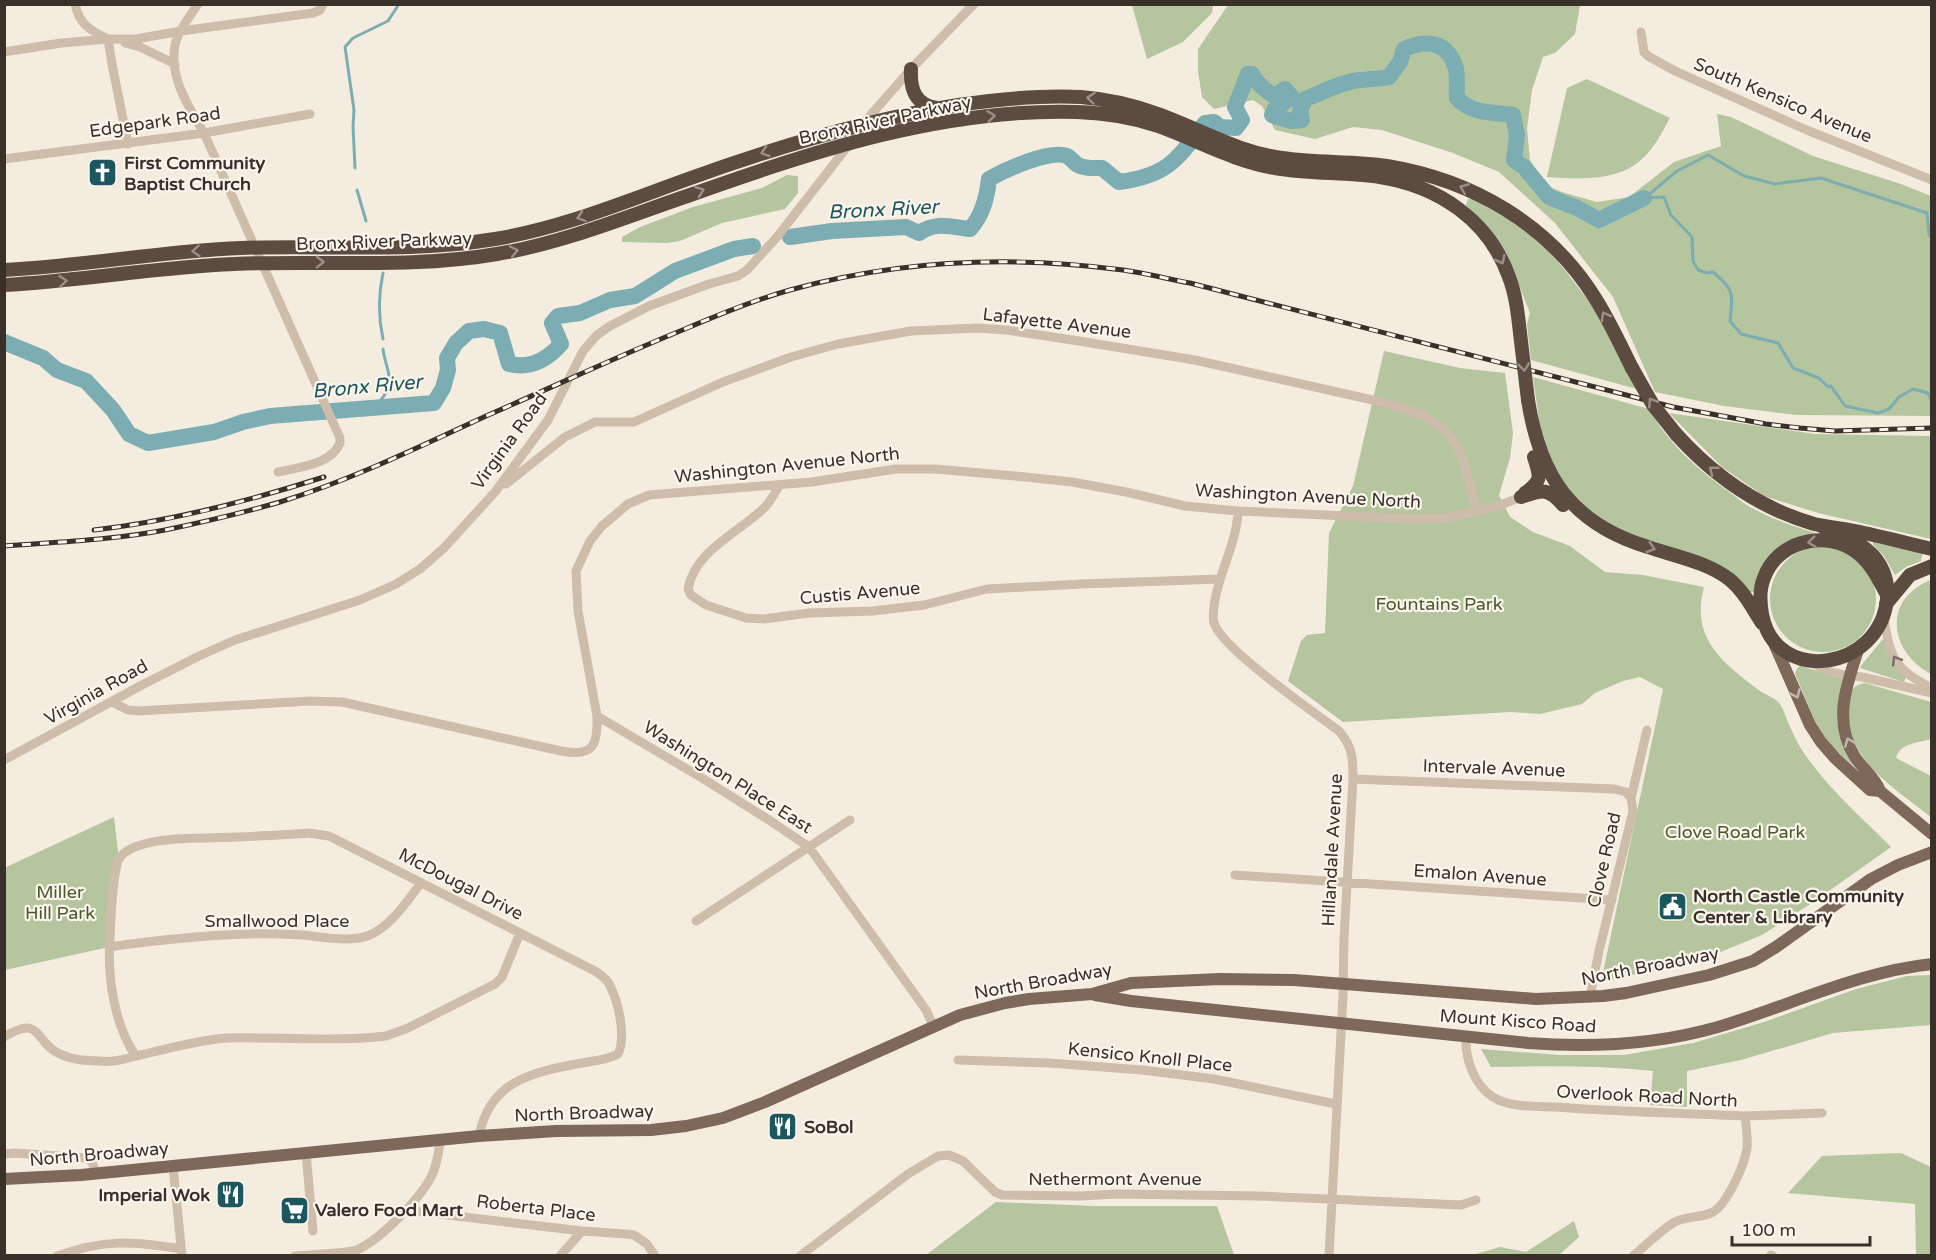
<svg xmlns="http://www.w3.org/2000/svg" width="1936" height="1260" font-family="'Varela Round',sans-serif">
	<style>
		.green { fill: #b5c59e }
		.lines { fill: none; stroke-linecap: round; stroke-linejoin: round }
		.stream { stroke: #7cadb3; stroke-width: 3 }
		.river { stroke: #7cadb3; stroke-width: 16 }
		.minor { stroke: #cdbdaa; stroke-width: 9 }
		.major { stroke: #7d685a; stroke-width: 12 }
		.highway { stroke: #5c4b40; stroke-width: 14 }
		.rail-casing { stroke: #3a302a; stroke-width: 5 }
		.rail { stroke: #fbf5ec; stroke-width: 3; stroke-dasharray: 9; stroke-linecap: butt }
		.highway-bridge { stroke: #5c4b40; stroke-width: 14 }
		.oneway { stroke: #9c8f85 }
		.oneway2 { stroke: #7c6f64 }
		.oneway3 { stroke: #c2b6aa }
		.labels { text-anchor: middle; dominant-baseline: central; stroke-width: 4.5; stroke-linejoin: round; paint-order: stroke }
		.street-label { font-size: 18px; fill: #3a302a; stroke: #fbf5ec }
		.poi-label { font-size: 18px; font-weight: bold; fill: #3a302a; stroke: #fbf5ec; text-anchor: start }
		.park-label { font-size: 18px; fill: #465a2c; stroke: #fbf5ec }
		.water-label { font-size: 20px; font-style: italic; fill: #1c565f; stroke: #fbf5ec }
	</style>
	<rect width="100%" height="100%" fill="#f4ecdf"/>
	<path class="green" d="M1132,5V4L1213,5L1212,13L1183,42L1147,59Z
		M1228,5H1580L1575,34L1555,53L1543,57L1532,90L1527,129L1530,160L1547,186L1565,193L1597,202L1629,197L1674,162L1721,146L1717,114L1731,117L1813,156L1901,184L1931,196V416L1797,415L1724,406L1655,392L1613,297L1555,223L1499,172L1453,153L1382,130L1353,127L1315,139L1275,130L1262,106L1253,100L1214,109L1202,97L1198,71V49Z
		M1587,79L1670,118C1662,132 1654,149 1641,160C1616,182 1578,179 1547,177L1567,88Z
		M787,175L798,176V193L785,209L722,223L680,241L667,243L622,242V237L640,227L693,207L762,188Z
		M1468,199H1473L1508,219L1541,241L1568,274L1593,307L1637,389L1531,360L1527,324L1530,313L1506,252L1488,227L1466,205Z
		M1384,351L1460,368L1505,373L1513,433L1510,458L1499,495L1510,517L1533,532L1570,546L1605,572L1643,575L1704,587C1690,639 1723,663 1760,691C1766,695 1775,698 1779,703C1783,707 1785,715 1787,720C1793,733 1798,745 1806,756C1830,790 1862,818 1891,847L1812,903L1762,935L1701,960L1601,982L1663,689L1640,677L1623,681L1595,693L1582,704L1540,714L1510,712L1343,722L1288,681L1301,641L1307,635L1325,633L1329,533L1353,486Z
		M1533,377L1649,409C1668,443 1696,468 1728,491C1736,497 1745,505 1754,509C1776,521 1799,528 1823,535L1801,538L1758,591L1749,593L1613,528L1580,504L1559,476L1542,441Z
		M1669,413L1815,434L1931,436V539L1818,513L1764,496L1722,467Z
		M1873,541L1923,552L1921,561L1906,567L1895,575L1884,556L1873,545Z
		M1770 599a53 53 0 1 1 106 0a53 53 0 1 1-106 0Z
		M1931,580V674C1889,652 1882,599 1931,580Z
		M1883,639L1906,677L1904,682L1860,668L1863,663Z
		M1800,666L1844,678L1840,700L1866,777L1832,747L1822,733L1815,721L1795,674L1797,668Z
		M1865,683L1931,702V739C1918,743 1900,743 1896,758L1931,776V817C1893,787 1842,758 1849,702C1851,690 1853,685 1865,683Z
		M114,817L119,860L109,947L5,970L4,868Z
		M1931,975V1025L1833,1033L1741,1060L1687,1071V1107L1650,1105L1653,1071C1599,1065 1545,1066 1491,1067L1481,1049L1560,1055H1624L1693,1043L1764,1022L1856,989L1907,976Z
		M1901,1153L1931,1167V1255H1916L1915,1204L1788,1193L1822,1156Z
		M996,1202L1094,1206H1217L1234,1255H926Z
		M1574,1221L1579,1237L1559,1255H1472L1500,1247L1526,1252Z"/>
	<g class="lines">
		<path class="stream" d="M355,168L353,126L354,110L345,47L353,38L388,21L399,4
			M357,190L366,221
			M1646,197L1677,171L1708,155L1744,176L1775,184L1821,178L1927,213L1929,235L1932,237
			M1644,198L1664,197L1671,215L1692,237L1693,261L1698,270L1707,273L1713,272C1735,290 1733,295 1730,321L1741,334L1778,343L1793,368L1819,378L1828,387L1831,386L1845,406L1878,413L1889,409L1899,397L1913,389L1928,393L1932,402
			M383,339C378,316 378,296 383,273
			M376,408C379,401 387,394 388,387C392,375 384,361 383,349"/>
		<path class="river" d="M790,237L832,231L906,227L919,233C937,221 950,227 970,229C983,215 987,197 989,179C1005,170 1050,149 1067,156C1071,158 1074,163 1078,165C1085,169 1094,168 1102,168L1119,182C1167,176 1177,160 1205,123L1214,122L1220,127L1236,128L1242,120L1235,107L1248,74H1252C1258,85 1265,91 1275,96L1285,89L1292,97L1275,109L1272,115L1291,121L1302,120L1300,111L1305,99C1323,92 1341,82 1360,80C1370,79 1379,79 1389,77L1400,62L1404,49C1427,39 1448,41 1456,69C1458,78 1456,89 1457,98C1472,114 1491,112 1513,115L1517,135L1514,160L1524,167L1549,197L1577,208L1599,220L1644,198
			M4,342L43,358L57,370L86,381L113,410L129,434L148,443L214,432L243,422L270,416L434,403L443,388L448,370L447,358L456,343L469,331L484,329L500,333L509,364C530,369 547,360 561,344L552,323L558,316L580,313L610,300L635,296L675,271L734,249L753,246"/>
		<path class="minor" d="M75,4C79,23 89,30 106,38
			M198,4C190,16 180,28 176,41C167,74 188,106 204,133L340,438V443C331,465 299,467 278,472
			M1641,32L1644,52L1648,56L1675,71L1809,131L1932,180
			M108,39L112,64L128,144
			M125,43L140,47L175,64
			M4,52L61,43L108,39H136L181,31L313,13L320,10L323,4
			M861,126L911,69L974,4
			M4,159L204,133L310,114
			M506,484L565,437L595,422H634L723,382L791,357L838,344L911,331L977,328L1006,330L1079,341L1195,360L1386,403L1423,415L1444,429L1457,446L1463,459L1477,512
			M779,486C774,494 770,503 763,509C736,534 695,551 688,589L691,595L706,605L746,618L764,619L809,613L873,611L924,605L987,589L1082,584L1220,579
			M1238,511C1237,542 1220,570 1215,600C1214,607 1212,616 1214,623C1221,648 1315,713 1339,731C1353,747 1353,759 1353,779L1344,938L1343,996L1329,1256
			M1884,618C1889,657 1896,671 1932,688
			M1810,662L1831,672L1844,675L1862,677L1932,693
			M112,702L128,710L138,711L310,701L342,702L561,751C593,757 598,746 597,716L578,611L576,571L590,541L602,526L628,504L649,495L812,482L896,469H935L1026,477L1072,482L1126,492L1185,506L1238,511L1412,519L1446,518L1498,506L1521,497
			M597,716L702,778L769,820L809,847L926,1010L933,1025
			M4,760L142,685L199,656L235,640L360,600L396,584L420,569L444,548L495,492L548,420L583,351L597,335L610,326L649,306L709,284L738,276L747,270L777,237L851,142
			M1353,779L1614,789L1626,792L1631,798
			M1235,875L1612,900
			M696,921L850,820
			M109,947C157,940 204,935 251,934C268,933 285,934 302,935C323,937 350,943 370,935C392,925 407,901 421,883
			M1590,997L1599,951L1633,811L1631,798L1647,730
			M4,1037C42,1013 34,1043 60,1054C72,1060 87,1061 100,1061C117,1063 129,1057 145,1054C169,1048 193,1042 217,1039C230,1037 244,1038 258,1038C300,1038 344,1041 386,1036L408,1028L495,984L502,977L520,933
			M1466,1037C1465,1059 1474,1085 1493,1097C1510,1108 1537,1106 1556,1107C1619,1112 1682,1113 1745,1116C1746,1126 1748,1137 1747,1148C1745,1164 1727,1204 1713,1212C1701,1219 1685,1215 1673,1223C1659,1232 1646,1245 1633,1256
			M136,1056C114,1026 107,974 110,937C111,922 112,866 121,856C142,834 207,839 236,837C260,836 285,835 309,833L329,836L595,971C602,975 608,980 611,988C619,1004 626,1038 618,1054C607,1060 593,1061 582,1063C533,1072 490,1080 479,1136
			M958,1060L1050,1063L1142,1070L1214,1079L1336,1104
			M1745,1116L1822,1113
			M306,1153L313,1231
			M4,1154L15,1153L87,1158L92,1162L96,1173
			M173,1166L182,1256
			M406,1210L582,1231L626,1234L634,1235L647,1244L655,1256
			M1771,1255L1773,1256
			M57,1256C104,1239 132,1241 181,1249
			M295,1256C309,1254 349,1254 359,1249C382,1238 423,1196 433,1173C437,1162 439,1152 440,1141
			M560,1256L582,1231
			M800,1256L908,1174L938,1156L949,1155L963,1161L995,1192L1002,1195L1080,1196L1117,1194L1259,1196L1461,1205L1476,1200"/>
		<path class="major" d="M1773,641L1810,725L1821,742L1835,758L1870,790L1880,791
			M1858,650C1846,686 1833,722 1855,757C1863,769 1875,777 1880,791L1932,834
			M1095,995L1131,1001L1528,1043C1592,1048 1655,1045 1718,1027C1789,1006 1857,972 1932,964
			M4,1179L81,1175L479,1136L556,1131L651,1130L686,1126L723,1118L765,1102L960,1015L1005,1003L1029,999L1092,994L1131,983L1220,979L1294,980L1536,999L1603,996L1626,993L1709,975L1753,961L1776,947L1871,879L1898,865L1932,852"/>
		<path class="highway" d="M911,69C910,89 915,105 937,108
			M4,270C84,266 162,251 241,248C325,245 411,253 495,239C562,228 624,202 688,179C776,147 865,120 958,105C999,99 1040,95 1081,97C1107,99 1133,105 1158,114C1200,129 1237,152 1282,158C1316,163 1352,161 1387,166C1472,180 1549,224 1595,298C1609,320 1620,344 1632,368
			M4,285C81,281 157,267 234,264C321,260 410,269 497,254C564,243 628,216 693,194C816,150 945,108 1077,112C1104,113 1132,117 1158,126C1200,141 1236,163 1281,169C1314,174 1347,172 1380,177C1438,186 1489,220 1509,277C1516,295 1518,315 1520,333
			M1528,400C1540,477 1572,524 1648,547C1674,556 1707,562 1729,579C1744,591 1752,608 1762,623
			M1676,434C1713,475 1759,508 1814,524C1827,527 1841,528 1855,531C1880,536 1906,543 1932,549
			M1525,493C1543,480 1540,477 1534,457
			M1521,497C1542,490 1548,487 1563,505
			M1819,525C1835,532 1854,538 1867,550C1882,562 1889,580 1887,599C1880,671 1775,686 1762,614C1760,602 1759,589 1764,578C1776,543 1821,530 1852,549C1869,559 1878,578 1887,595
			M1886,604L1910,575L1932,566"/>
		<defs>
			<path id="rail" d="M94,530C173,521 249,501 324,477
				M4,546C58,542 113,540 165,530C204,522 242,513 280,502C351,480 419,447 486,416C553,387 618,356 685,329C720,314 754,300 790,290C899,260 1011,255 1123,270C1145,273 1168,279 1190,283L1673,407L1766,424L1800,428L1835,431L1932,428"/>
		</defs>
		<use href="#rail" class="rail-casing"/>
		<use href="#rail" class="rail"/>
		<path class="highway-bridge" d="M1520,333L1528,400
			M1632,368L1653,405L1676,434"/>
	</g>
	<defs><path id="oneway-chevron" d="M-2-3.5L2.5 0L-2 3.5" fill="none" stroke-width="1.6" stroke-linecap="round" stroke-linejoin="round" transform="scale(1.5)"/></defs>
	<g class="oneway">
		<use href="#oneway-chevron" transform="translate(1091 98) rotate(-174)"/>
		<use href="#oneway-chevron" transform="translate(991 116) rotate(-7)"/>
		<use href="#oneway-chevron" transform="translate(765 152) rotate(162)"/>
		<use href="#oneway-chevron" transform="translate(1464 188) rotate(-158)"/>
		<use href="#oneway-chevron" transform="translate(700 191) rotate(-20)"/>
		<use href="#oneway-chevron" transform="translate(581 217) rotate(161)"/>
		<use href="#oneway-chevron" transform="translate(196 251) rotate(175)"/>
		<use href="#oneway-chevron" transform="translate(514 251) rotate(-12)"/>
		<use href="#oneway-chevron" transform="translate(1501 260) rotate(63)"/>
		<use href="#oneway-chevron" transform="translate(320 262)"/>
		<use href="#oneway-chevron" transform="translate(63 281) rotate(-5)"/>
		<use href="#oneway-chevron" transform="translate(1605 316) rotate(-119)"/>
		<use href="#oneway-chevron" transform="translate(1524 367) rotate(83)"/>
		<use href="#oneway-chevron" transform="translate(1652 402) rotate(-123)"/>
		<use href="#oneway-chevron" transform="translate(1713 470) rotate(-141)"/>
		<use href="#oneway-chevron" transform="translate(1812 542) rotate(173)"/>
		<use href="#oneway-chevron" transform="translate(1651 548) rotate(17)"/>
	</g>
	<use class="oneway2" href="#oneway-chevron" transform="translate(1896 660) rotate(-122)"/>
	<g class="oneway3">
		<use href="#oneway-chevron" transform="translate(1796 694) rotate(66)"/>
		<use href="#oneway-chevron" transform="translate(1849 742) rotate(-111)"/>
	</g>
	<defs>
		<symbol id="church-square" viewBox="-11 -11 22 22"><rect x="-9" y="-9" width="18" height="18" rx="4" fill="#1c565f" stroke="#fbf5ec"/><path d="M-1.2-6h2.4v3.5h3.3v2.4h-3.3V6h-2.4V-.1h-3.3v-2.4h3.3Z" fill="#fff"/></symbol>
		<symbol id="civic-square" viewBox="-11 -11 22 22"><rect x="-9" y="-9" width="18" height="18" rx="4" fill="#1c565f" stroke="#fbf5ec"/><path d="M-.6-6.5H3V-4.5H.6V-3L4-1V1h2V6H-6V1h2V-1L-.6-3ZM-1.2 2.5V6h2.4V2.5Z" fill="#fff"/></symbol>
		<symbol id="restaurant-square" viewBox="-11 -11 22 22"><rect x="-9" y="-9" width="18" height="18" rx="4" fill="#1c565f" stroke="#fbf5ec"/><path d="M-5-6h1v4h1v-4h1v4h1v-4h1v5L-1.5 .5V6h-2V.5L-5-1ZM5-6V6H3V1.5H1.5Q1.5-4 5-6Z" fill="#fff"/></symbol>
		<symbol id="supermarket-square" viewBox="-11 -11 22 22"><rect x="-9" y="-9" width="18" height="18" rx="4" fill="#1c565f" stroke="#fbf5ec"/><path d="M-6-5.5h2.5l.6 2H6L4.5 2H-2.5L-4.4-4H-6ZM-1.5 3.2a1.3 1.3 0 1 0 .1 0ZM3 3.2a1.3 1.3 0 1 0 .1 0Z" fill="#fff"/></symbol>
	</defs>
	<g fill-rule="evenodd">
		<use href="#church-square" x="86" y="156" width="33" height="33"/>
		<use href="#civic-square" x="1656" y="890" width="33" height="33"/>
		<use href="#restaurant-square" x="766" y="1110" width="33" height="33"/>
		<use href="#restaurant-square" x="214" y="1178" width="33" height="33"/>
		<use href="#supermarket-square" x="278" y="1194" width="33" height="33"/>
	</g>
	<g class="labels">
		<g class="street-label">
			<text transform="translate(1783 100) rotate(23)">South Kensico Avenue</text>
			<text transform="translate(885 120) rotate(-12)">Bronx River Parkway</text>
			<text transform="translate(155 122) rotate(-8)">Edgepark Road</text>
			<text transform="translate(384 241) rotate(-2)">Bronx River Parkway</text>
			<text transform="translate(1057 323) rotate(7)">Lafayette Avenue</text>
			<text transform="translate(509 441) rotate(-54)">Virginia Road</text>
			<text transform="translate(787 465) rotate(-6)">Washington Avenue North</text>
			<text transform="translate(1308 496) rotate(3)">Washington Avenue North</text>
			<text transform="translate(860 593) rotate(-5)">Custis Avenue</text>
			<text transform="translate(96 692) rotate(-29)">Virginia Road</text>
			<text transform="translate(1494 768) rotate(2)">Intervale Avenue</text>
			<text transform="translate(728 777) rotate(32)">Washington Place East</text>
			<text transform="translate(1332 850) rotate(-87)">Hillandale Avenue</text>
			<text transform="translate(1604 860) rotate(-77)">Clove Road</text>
			<text transform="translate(1480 875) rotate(4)">Emalon Avenue</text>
			<text transform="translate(461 884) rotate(27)">McDougal Drive</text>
			<text x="277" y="921">Smallwood Place</text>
			<text transform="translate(1650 966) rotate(-11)">North Broadway</text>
			<text transform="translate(1043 981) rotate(-10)">North Broadway</text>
			<text transform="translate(1518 1021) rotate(4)">Mount Kisco Road</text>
			<text transform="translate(1150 1057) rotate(6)">Kensico Knoll Place</text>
			<text transform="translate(1647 1096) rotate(3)">Overlook Road North</text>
			<text transform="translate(584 1113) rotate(-2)">North Broadway</text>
			<text transform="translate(99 1154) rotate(-5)">North Broadway</text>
			<text x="1115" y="1179">Nethermont Avenue</text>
			<text transform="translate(536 1208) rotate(7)">Roberta Place</text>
		</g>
		<g class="poi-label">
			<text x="124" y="163">First Community<tspan x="124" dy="21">Baptist Church</tspan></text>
			<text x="1693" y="896">North Castle Community<tspan x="1693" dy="21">Center &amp; Library</tspan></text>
			<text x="804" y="1127">SoBol</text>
			<text x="210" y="1195" text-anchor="end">Imperial Wok</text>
			<text x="315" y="1210">Valero Food Mart</text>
		</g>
		<g class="park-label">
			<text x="1439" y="604">Fountains Park</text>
			<text x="1735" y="832">Clove Road Park</text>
			<text x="60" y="892">Miller<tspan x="60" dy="21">Hill Park</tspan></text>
		</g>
		<g class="water-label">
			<text transform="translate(883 210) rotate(-3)">Bronx River</text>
			<text transform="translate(367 387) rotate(-5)">Bronx River</text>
		</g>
	</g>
	<rect width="1936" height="1260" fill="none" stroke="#3a302a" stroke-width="12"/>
	<path d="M1732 1236v9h138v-9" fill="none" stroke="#3a302a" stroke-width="3"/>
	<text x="1741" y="1236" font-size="18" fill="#3a302a" stroke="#fbf5ec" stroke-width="4.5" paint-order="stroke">100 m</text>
</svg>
